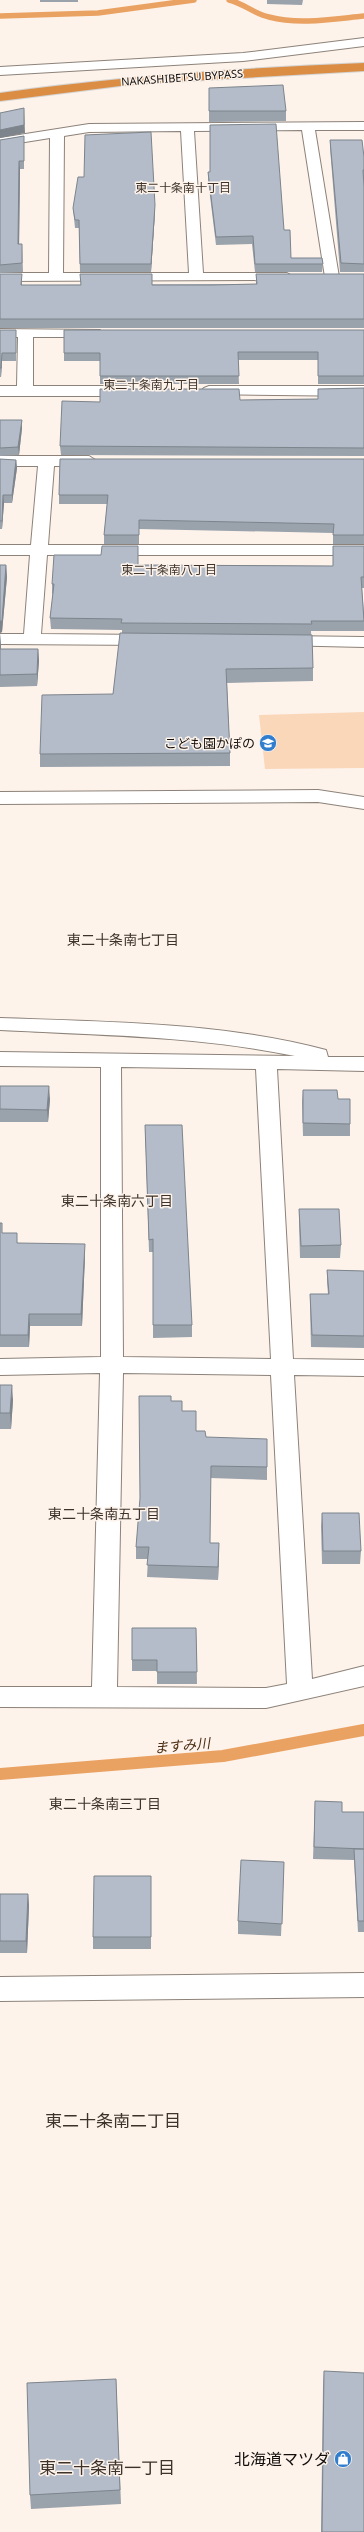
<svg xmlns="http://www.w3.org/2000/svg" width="364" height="2532" font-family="'Noto Sans','Noto Sans JP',sans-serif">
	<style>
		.green { fill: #fbd7ba }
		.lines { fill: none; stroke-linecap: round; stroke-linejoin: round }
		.stream-far1 { stroke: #eaa263; stroke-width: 5.5 }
		.stream { stroke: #eaa263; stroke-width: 12 }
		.minor-casing { stroke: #8d8279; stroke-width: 2 }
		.highway-casing { stroke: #d4d4d3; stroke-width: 2 }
		.minor { fill: #fff; fill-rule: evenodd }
		.highway { fill: #dc8d44; fill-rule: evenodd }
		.wall { fill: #9aa2ac }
		.shaded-wall { fill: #7d848c }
		.building { fill: #b3bcc8; stroke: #7d848c }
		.labels { text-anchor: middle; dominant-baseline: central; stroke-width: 3; stroke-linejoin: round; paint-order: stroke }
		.far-street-label { font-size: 11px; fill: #120e0b; stroke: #fdf3eb }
		.far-neighbourhood-label { font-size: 12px; fill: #3d332b; stroke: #fdf3eb }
		.poi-label { font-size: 13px; fill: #120e0b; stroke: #fdf3eb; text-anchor: end }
		.neighbourhood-label { font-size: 14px; fill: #3d332b; stroke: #fdf3eb }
		.water-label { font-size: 14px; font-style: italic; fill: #4d2f15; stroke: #fdf3eb }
		.near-poi-label { font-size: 16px; fill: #120e0b; stroke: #fdf3eb; text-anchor: end }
		.near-neighbourhood-label { font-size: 17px; fill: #3d332b; stroke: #fdf3eb }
	</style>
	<rect width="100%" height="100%" fill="#fdf3eb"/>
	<path class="green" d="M364,712V768L265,769L259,715Z"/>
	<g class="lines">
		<path class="stream-far1" d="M229,0C243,3 254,14 269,17C299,25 333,19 364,16
			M0,16L98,13L194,0"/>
		<path class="stream" d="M0,1774L223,1756L364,1730"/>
		<defs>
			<path id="minor" d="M364,38V46L243,61L0,75V67L243,53Z
				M364,122V130H315L339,277L337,280H327L325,277L302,130L194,131L203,273H287L294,277L292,280L0,281V273H49L50,138L0,146V138L89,124ZM181,131L189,273H63L64,136L89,132Z
				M0,329L100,330L102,333L95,337H33V386H129L137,391L129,396H0V386H17L18,337H0Z
				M209,386H364V396L204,394L201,391L204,388Z
				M0,456H89L97,461L89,466H54L48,545H364V555H47L41,634L149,635L155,636L158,640L155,644L149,645L0,644V634H24L30,555H0V545H31L38,466H0Z
				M283,636L364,637V647L277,645L274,641L277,637Z
				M318,790L364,797V809L318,802L0,804V792Z
				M0,1018C108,1022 221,1022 326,1050L328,1057H364V1071L277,1069L293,1359L364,1360V1376L294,1375L312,1679L364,1666V1686L266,1708L0,1707V1687H92L100,1373L0,1375V1359L101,1357V1067L0,1066V1052L295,1056C198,1036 98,1035 0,1030ZM121,1067L256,1069L271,1359L123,1357ZM123,1373L271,1375L287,1684L266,1688L117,1687Z
				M364,1973V1997L0,2001V1977Z"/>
			<path id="highway" d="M364,63V71L136,84L0,101V93C121,76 242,68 364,63Z"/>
		</defs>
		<use href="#minor" class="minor-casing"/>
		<use href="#highway" class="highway-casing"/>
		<use href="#minor" class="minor"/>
		<use href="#highway" class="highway"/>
	</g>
	<path class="wall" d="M40,0H78V2H40Z
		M267,0H303L302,5L267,4Z
		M209,88L286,111V121L209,122Z
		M24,136V169H20L19,244H22L23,272L0,273V140Z
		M330,140L364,157V178H363L364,188V272H340L330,148Z
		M208,172L284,230L291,258L323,264L322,272H255L252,244L216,245L208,180Z
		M73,208L155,212L151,272H80L79,228H75Z
		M0,274L22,282V285L256,284V274H364V328H0Z
		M0,330H16V361H2L1,377H0Z
		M364,330V384H318V360H238L239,384H100V361H64V353Z
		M364,388V456L61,455L60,446L100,402L240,400L318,399V389Z
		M0,420L22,428L19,455L0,456Z
		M0,459L16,460L17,468L12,503H4L2,529H0Z
		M364,459V544H333V533L139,529V544H104V535L107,504H59V495Z
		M364,546V588H362L364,615V631H311L313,668V681L227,683L230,753V766L40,767V754L113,694L122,633V630L51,629L50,618L53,594H52V584L138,565L333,566Z
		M0,565H6L7,577L2,632L0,633L1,649H38L39,661L37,686L0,687Z
		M0,1086L50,1099L48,1122H0Z
		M303,1090L338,1099L350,1124V1136H303L302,1102Z
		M145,1125L192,1325V1337L153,1338V1252H149Z
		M299,1209L341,1245L340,1258H300L299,1222Z
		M0,1223L2,1233L18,1243L85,1256L82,1326H30L29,1347H0Z
		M327,1270L364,1271V1348L311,1347L310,1306V1294H328L327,1282Z
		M0,1385L13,1400L11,1429H0Z
		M171,1401L182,1411L196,1431L206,1437L267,1467V1480L210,1478V1543L219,1555L218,1580L147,1577L148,1559H136V1547Z
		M322,1513L361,1551L360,1564H322L321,1526Z
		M132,1628H196L197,1684H157V1671H132Z
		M315,1801L342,1812H364V1932H358L354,1860L313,1859Z
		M284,1862L281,1936L238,1934V1921Z
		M151,1876V1949H93V1937Z
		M0,1894H28L29,1906L27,1953H0Z
		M324,2371L364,2532H321L323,2385Z
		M116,2379L121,2504L31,2509L30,2495Z"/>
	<path class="shaded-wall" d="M24,108L25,133L0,138V130Z
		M19,161L20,169L19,252L18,244Z
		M155,205V212L151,272V264Z
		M2,353V361L1,377V368Z
		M22,420V428L19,455L18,447Z
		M16,460L17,468L12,503V495Z
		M3,495L4,503L2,529V521Z
		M6,565L7,577L2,632L0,633V621Z
		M0,634L1,646L0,657Z
		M38,649L39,661L37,686V674Z
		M49,1086L50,1099L48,1122L47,1110Z
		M85,1244V1256L82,1326L81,1314Z
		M29,1314L30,1326L29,1347L28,1335Z
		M12,1385L13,1400L11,1429L10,1413Z
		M219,1543V1555L218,1580V1567Z
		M28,1894L29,1906L27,1953L26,1941Z"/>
	<path class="building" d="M283,85L286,111H209V88Z
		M24,108V125L0,130V113Z
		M276,124L284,230H290L291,258H322L323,264H255L253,236L216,237L208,172H210V125Z
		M151,132L155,205L151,264H80L79,220H75L73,208L78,177H84L85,135Z
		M24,136V161H19L18,244H22V263L0,265V140Z
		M330,140H362L364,157V170H363L364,187V264L341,263Z
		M0,274H22L21,285H81L80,274H152V285H212L257,284L256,274H364V319H0Z
		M0,330H16V353H2L1,368H0Z
		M64,330H364V376H318V352H238L239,376H100V353H64Z
		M364,388V448L60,446L62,401L100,402V389H239L240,400L318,399V389Z
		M0,420H22L18,447L0,448Z
		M0,459L16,460L12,495H3L2,521H0Z
		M60,459H364V535H333L334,524L139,520V535H104L108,495H59Z
		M102,546H138V565L333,566V546H364V577H361L364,621H311L312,624L121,623L122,619L50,618L54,584H52L54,555H101Z
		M0,565H6L2,621H0Z
		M120,633L312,635L313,668L226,669L230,753L40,754L42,695L113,694Z
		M0,649H38L37,674L0,675Z
		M0,1086H49L47,1110L0,1109Z
		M303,1090H337L338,1099H350V1124L303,1123Z
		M145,1125H182L192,1325H153V1239L149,1240Z
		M299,1209H339L341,1245L301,1246Z
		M0,1223H2V1233H17V1243L85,1244L81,1314H29L28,1335H0Z
		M327,1270L364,1271V1336L312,1335L310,1294H329Z
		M0,1385H12L10,1413H0Z
		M139,1396H171V1401H182V1411H196V1431H205L206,1437L267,1439V1467L211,1466L210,1543H219L218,1567L147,1565L149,1547H136L140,1498Z
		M322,1513H359L361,1551H323Z
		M132,1628H196L197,1672H157V1660H132Z
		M315,1801L342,1802V1812H364V1849L314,1847Z
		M354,1849H364V1921H358Z
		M241,1860L284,1862L282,1924L238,1921Z
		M94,1876H151V1937H93Z
		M0,1894H28L26,1941H0Z
		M324,2371L364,2373V2532H322Z
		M116,2379L120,2490L30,2495L27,2383Z"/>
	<defs>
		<symbol id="school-disc" viewBox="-11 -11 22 22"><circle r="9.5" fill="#317ece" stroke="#fdf3eb"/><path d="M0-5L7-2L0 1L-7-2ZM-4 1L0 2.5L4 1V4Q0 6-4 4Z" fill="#fff"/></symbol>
		<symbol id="shop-disc" viewBox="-11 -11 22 22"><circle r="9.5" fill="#317ece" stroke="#fdf3eb"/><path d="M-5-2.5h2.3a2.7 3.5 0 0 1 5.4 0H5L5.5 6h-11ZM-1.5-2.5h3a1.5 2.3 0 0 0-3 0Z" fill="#fff"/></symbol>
	</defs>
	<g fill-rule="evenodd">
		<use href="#school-disc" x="258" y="733" width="20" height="20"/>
		<use href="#shop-disc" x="333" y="2449" width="20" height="20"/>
	</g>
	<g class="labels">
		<g class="far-street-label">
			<text transform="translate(182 77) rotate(-4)">NAKASHIBETSU BYPASS</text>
		</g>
		<g class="far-neighbourhood-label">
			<text x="183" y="187">東二十条南十丁目</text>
			<text x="151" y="384">東二十条南九丁目</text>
			<text x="169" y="569">東二十条南八丁目</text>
		</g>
		<g class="poi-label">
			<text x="255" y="743">こども園かぽの</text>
		</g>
		<g class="neighbourhood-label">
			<text x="123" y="939">東二十条南七丁目</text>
			<text x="117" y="1200">東二十条南六丁目</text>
			<text x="104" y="1513">東二十条南五丁目</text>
			<text x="105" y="1803">東二十条南三丁目</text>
		</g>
		<g class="water-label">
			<text transform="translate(182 1745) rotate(-5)">ますみ川</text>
		</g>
		<g class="near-poi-label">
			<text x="330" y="2459">北海道マツダ</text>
		</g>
		<g class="near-neighbourhood-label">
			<text x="113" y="2120">東二十条南二丁目</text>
			<text x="107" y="2467">東二十条南一丁目</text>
		</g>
	</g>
</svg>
